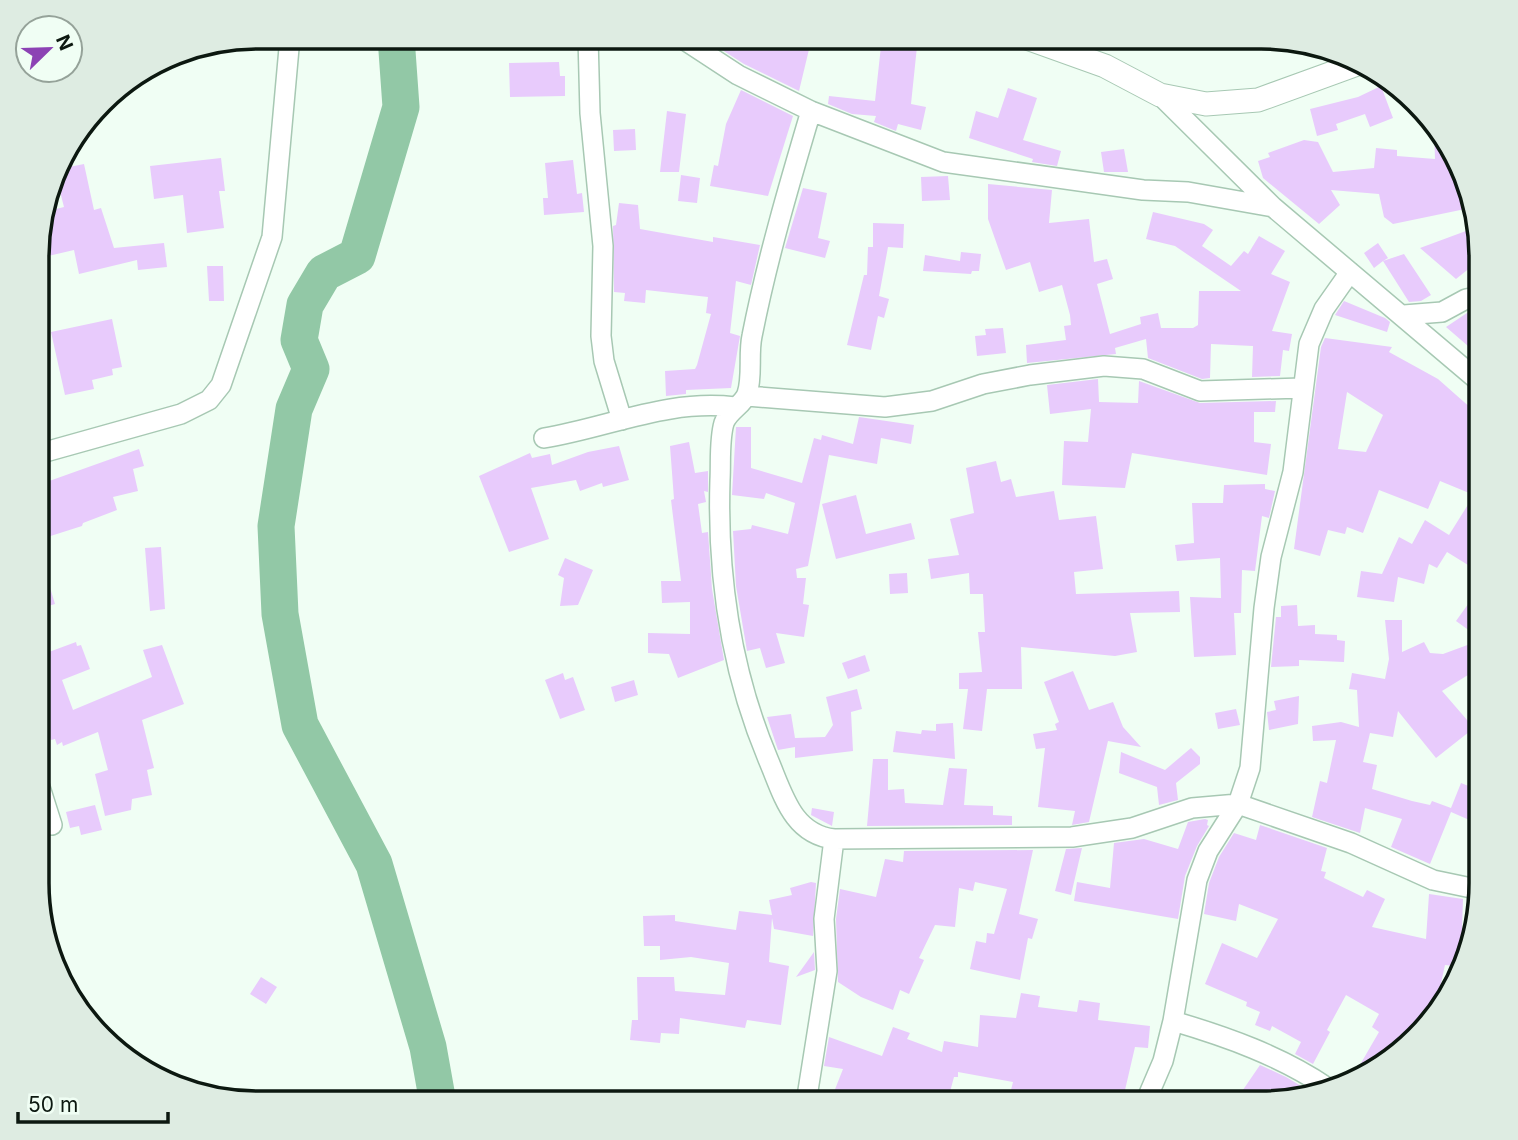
<svg xmlns="http://www.w3.org/2000/svg" width="1518" height="1140" font-family="Inter,sans-serif">
	<style>
		.lines { fill: none; stroke-linecap: round; stroke-linejoin: round }
		.river { stroke: #92c8a6; stroke-width: 37 }
		.building { fill: #e8cbfc; fill-rule: evenodd }
		.minor-casing { stroke: #a7c8b3; stroke-width: 22 }
		.tertiary-casing { stroke: #a7c8b3; stroke-width: 25 }
		.minor { stroke: #fff; stroke-width: 19 }
		.tertiary { stroke: #fff; stroke-width: 23 }
		.rim { fill: none; stroke: #0c1810; stroke-width: 3.5 }
	</style>
	<rect width="100%" height="100%" fill="#f0fef4"/>
	<g class="lines">
		<path class="river" d="M396,37L401,107L357,256L324,273L305,305L299,340L311,369L294,409L276,526L280,614L300,725L374,864L428,1047L438,1103"/>
	</g>
	<path class="building" d="M702,37H752L775,50L779,37H812L799,91L744,64Z
		M882,37H918L911,104L926,107L921,130L898,124L896,131L874,122L876,116L852,114L828,104L829,96L875,101Z
		M559,62L560,76H565V96L510,97L509,63Z
		M1381,86L1393,118L1370,127L1365,114L1336,124L1338,130L1317,136L1310,109L1358,97Z
		M1008,88L1037,98L1023,140L1061,151L1057,166L1032,162L1033,159L969,138L976,111L998,118Z
		M741,90L793,116L768,196L710,186L714,165L718,166L726,124Z
		M667,111L686,114L679,172H660Z
		M635,129L636,150L614,151L613,130Z
		M1434,129L1459,160L1470,208L1393,224L1384,217L1379,194L1331,190L1340,205L1319,224L1263,178L1258,161L1270,157L1268,153L1304,140L1318,142L1333,172L1374,168L1376,148L1397,150V156L1435,159Z
		M1124,149L1128,172H1104L1101,152Z
		M221,158L225,191H219L224,228L187,233L183,195L154,199L150,166Z
		M573,160L577,194L582,193L584,212L544,215L543,198H548L545,163Z
		M84,164L94,210L101,208L114,248L164,243L167,267L138,270L137,260L79,274L74,250L44,257L39,228L44,212L64,207L56,176L59,169Z
		M681,175L700,178L697,203L678,201Z
		M948,176L950,200L922,201L921,177Z
		M988,184L1052,190L1049,223L1089,219L1094,262L1107,259L1113,279L1097,284L1110,334L1141,324L1140,317L1158,313L1161,328H1193L1198,325L1199,291H1241L1175,246L1146,239L1153,212L1204,224L1213,230L1202,246L1231,266L1244,251L1248,254L1259,236L1285,251L1271,274L1290,282L1272,331L1292,334L1289,351L1283,350L1280,376L1252,377L1253,346L1211,344L1210,378L1202,379L1148,358L1146,339L1115,348L1116,354L1027,363L1026,345L1066,340L1064,326L1071,325L1070,315L1062,285L1039,292L1030,262L1006,270L988,219Z
		M803,188L827,193L818,238L830,241L825,258L785,248Z
		M619,203L638,205L640,229L713,242V237L760,245L751,285L736,281L730,333L740,336L731,388L686,390V394L666,396L665,371L695,369L697,365L711,314L706,313L708,297L646,290L645,303L624,301L625,293L614,292L613,226L616,225Z
		M873,223L904,224L903,248L888,247L879,296L889,299L884,318L878,316L871,350L847,345L864,275H867L868,247H873Z
		M1474,228L1481,263H1476L1456,279L1420,248Z
		M1378,243L1388,258L1383,261L1404,254L1431,295L1421,301L1409,302L1383,261L1374,268L1364,253Z
		M961,252L981,254L979,271H972L971,274L923,271L925,255L960,261Z
		M207,266H223L224,301H209Z
		M1344,301L1385,318L1390,322L1387,332L1335,315Z
		M1481,308V330L1468,346L1446,327L1470,311Z
		M112,319L122,367L112,369L113,375L92,380L94,389L65,395L51,332Z
		M1003,328L1006,353L977,356L975,336L986,335L985,329Z
		M1325,338L1392,347L1389,352L1438,379L1481,417V573L1447,552L1437,568L1429,564L1424,584L1398,577L1394,602L1357,597L1361,571L1382,574L1399,537L1412,544L1425,520L1449,535L1474,495L1440,481L1428,509L1379,490L1363,533L1347,527L1345,534L1328,530L1320,556L1294,549L1321,347ZM1347,392L1383,415L1366,452L1338,449Z
		M1098,379L1099,402L1138,403L1139,381L1200,403L1276,401L1275,412H1254V442L1271,444L1267,475L1132,453L1125,488L1062,485L1064,441L1088,442L1091,409L1050,414L1047,385Z
		M859,417L914,425L911,444L881,438L877,464L829,455L808,566L796,569L797,578H806L803,604L809,605L804,637L776,633L785,663L766,668L760,648L747,651L736,586L733,531L751,529L752,525L788,534L795,503L766,493L764,499L732,495L736,427H751V468L802,483L814,438L821,440L822,435L853,444Z
		M689,442L695,473L708,471V492L704,491L706,502L698,504L702,533L708,532L712,589L724,660L678,678L669,654L648,653V633L690,634V602L662,603L661,581H681L671,500L674,499L670,446Z
		M619,446L629,480L603,487L602,483L580,491L576,480L531,488L549,539L509,552L479,476L530,453L532,458L550,454L552,465L588,452Z
		M139,449L144,466L133,469L138,491L113,497L117,510L83,523L82,526L38,540V485Z
		M996,461L1001,482L1011,479L1016,497L1054,491L1059,520L1096,516L1103,569L1074,572L1076,594L1179,591L1180,612L1130,613L1137,652L1115,656L1021,647L1022,689H987L982,731L963,729L968,689H959V673L982,672L978,632H985L983,594H970L969,573L931,579L928,559L959,555L950,519L974,513L966,468Z
		M1265,484V489L1275,491L1269,518L1262,516L1255,571L1242,570L1241,613H1234L1236,655L1194,657L1190,597L1221,598L1220,558L1177,561L1175,545L1194,543L1192,503H1223L1224,485Z
		M856,495L866,534L911,523L915,539L836,559L822,504Z
		M161,547L165,609L150,611L145,548Z
		M565,558L593,570L578,605L560,606L564,578L558,575Z
		M42,561L55,604L38,609V562Z
		M907,573L908,593L890,594L889,574Z
		M1481,586V639L1456,621Z
		M1297,605L1298,626L1315,625V634L1337,635V640L1345,641L1344,662L1299,660V666L1271,667L1276,617H1281V606Z
		M1385,620H1402V652L1424,642L1430,653L1443,654L1481,640V667L1442,691L1474,728L1436,758L1398,711L1393,737L1370,733L1363,762L1377,765L1372,789L1412,801L1430,805L1432,801L1451,808L1461,783L1481,791V825L1451,812L1430,864L1391,847L1402,819L1365,808L1360,833L1312,817L1320,781L1327,783L1336,740L1313,741L1312,726L1341,722L1359,727L1357,690L1349,689L1352,673L1385,679L1389,659Z
		M76,642L77,646L81,645L90,669L62,680L73,710L152,677L143,650L162,645L184,704L142,720L154,768L147,770L152,795L132,799L131,810L105,816L95,774L108,770L98,732L63,746L62,742L57,745L55,739L51,740L45,724L49,722L38,689V656Z
		M865,655L870,671L848,679L842,663Z
		M1073,671L1089,710L1113,702L1123,727L1141,747L1108,741L1089,822L1072,825L1075,811L1038,807L1045,748L1036,749L1033,734L1057,730L1055,724L1059,722L1044,682Z
		M563,673L565,680L573,677L585,710L560,719L545,680Z
		M634,680L638,695L615,702L611,687Z
		M857,689L862,709L851,712L853,751L795,758V747L778,750L767,717L791,714L795,738L825,737L833,725L826,697Z
		M1299,696L1298,724L1269,730L1267,712L1276,710L1274,701Z
		M1236,709L1240,725L1218,729L1215,713Z
		M953,723L955,759L893,752L896,731L921,734L922,730L936,731V724Z
		M1191,748L1200,757V764L1176,783L1178,800L1159,805L1157,787L1119,773L1121,752L1165,770Z
		M873,759H888V790L904,789L905,803L943,805L949,768L967,769L964,805L993,806V815L1012,816V825L867,826Z
		M95,805L102,830L81,835L79,826L70,828L66,812Z
		M812,808L834,812L832,826L811,815Z
		M1205,819L1208,820L1207,825L1209,826L1197,846L1185,876L1178,919L1074,901L1077,882L1110,888L1114,843L1144,839L1178,849L1188,822Z
		M1260,825L1327,848L1321,871L1326,872L1324,878L1363,897L1367,890L1385,899L1372,927L1426,939L1429,894L1463,899L1462,928L1473,929L1465,967L1445,965L1439,992L1446,996L1427,1028L1409,1041L1400,1035L1386,1059L1358,1081L1350,1082L1379,1032L1372,1027L1379,1014L1346,995L1327,1030L1330,1032L1313,1064L1295,1054L1301,1042L1272,1026L1270,1031L1255,1025L1260,1012L1246,1006L1247,1002L1205,984L1222,943L1257,958L1278,919L1239,904L1236,921L1204,914L1209,883L1219,857L1234,833L1256,840Z
		M1082,848L1071,895L1055,891L1066,849Z
		M1033,850L1019,914L1038,919L1032,939L1028,938L1020,980L970,969L976,941L986,943L987,933L994,934L1007,889L975,882L973,891L959,888L955,927L935,925L919,958L924,960L909,994L900,990L893,1010L861,997L838,982L836,919L840,889L876,897L885,859L903,862L904,851Z
		M811,882L816,883L813,936L774,929L772,918L769,962L789,966L781,1025L747,1020L745,1028L680,1018L679,1034L661,1033L660,1043L630,1040L632,1020H638L637,977H674L675,991L725,995L729,963L691,957L660,960V946H644L643,916L675,915V921L736,930L739,911L772,915L769,900L792,895L790,888Z
		M814,952L815,970L796,977Z
		M261,977L277,987L266,1004L250,994Z
		M1021,993L1040,996L1038,1007L1077,1012L1079,1000L1100,1003L1098,1020L1150,1026L1148,1048L1135,1047L1122,1103H1072L1044,1094L1043,1099L1011,1090L1013,1082L958,1072V1077H954L947,1103H911L886,1095L880,1103H834L835,1098L832,1097L843,1069L824,1066L829,1037L882,1056L893,1027L910,1033L907,1039L942,1052L944,1041L978,1047L980,1015L1016,1018Z
		M1260,1065L1286,1077L1311,1092L1261,1103H1234Z"/>
	<g class="lines">
		<defs>
			<path id="minor" d="M588,37L590,113L603,246L601,336L604,361L622,420
				M680,37L738,75L811,111L943,162L1143,190L1188,192L1273,207
				M1083,57L1085,37
				M1160,95L1273,207L1481,383
				M811,111C789,185 767,260 752,336C748,354 753,377 747,394C743,405 728,411 724,423C719,440 721,462 720,480C717,576 731,671 768,759C783,794 792,834 834,839L1072,837L1132,828L1192,808L1238,804L1351,843L1433,880L1481,890
				M1404,315L1442,312L1466,299L1481,296
				M747,396L885,407L932,401L983,384L1030,375L1104,366L1143,369L1200,391L1301,388
				M544,438C610,427 667,399 735,407
				M38,454L181,414L209,400L221,385L272,237L290,37
				M38,781L52,825
				M1173,1021C1227,1037 1281,1056 1328,1088
				M806,1103L827,971L824,919L834,839
				M1145,1103L1163,1061L1173,1021L1197,880L1208,851L1238,804L1250,768L1264,608L1271,557L1293,472L1309,344L1324,309L1350,272"/>
			<path id="tertiary" d="M1024,37L1105,66L1160,95L1206,104L1258,100L1360,63"/>
		</defs>
		<use href="#minor" class="minor-casing"/>
		<use href="#tertiary" class="tertiary-casing"/>
		<use href="#minor" class="minor"/>
		<use href="#tertiary" class="tertiary"/>
	</g>
	<path d="M0 0H1518V1140H0ZM257 49H1261A208 208 0 0 1 1469 257V883A208 208 0 0 1 1261 1091H257A208 208 0 0 1 49 883V257A208 208 0 0 1 257 49Z" fill="#deece2" fill-rule="evenodd"/>
	<path class="rim" d="M257 49H1261A208 208 0 0 1 1469 257V883A208 208 0 0 1 1261 1091H257A208 208 0 0 1 49 883V257A208 208 0 0 1 257 49Z"/>
	<g transform="translate(49 49) rotate(67)"><circle r="33" fill="#f0fef4" stroke="#95a299" stroke-width="2"/>
	<path d="M0-5L12 26L0 18L-12 26Z" fill="#8c42b4"/>
	<text y="-10" font-size="19" font-weight="bold" text-anchor="middle" fill="#0c1810">N</text>
	</g>
	<path d="M18 1112v10h150v-10" fill="none" stroke="#0c1810" stroke-width="3.5"/>
	<text x="28" y="1112" font-size="21" fill="#0c1810" stroke="#f0fef4" stroke-width="5" paint-order="stroke">50 m</text>
</svg>
